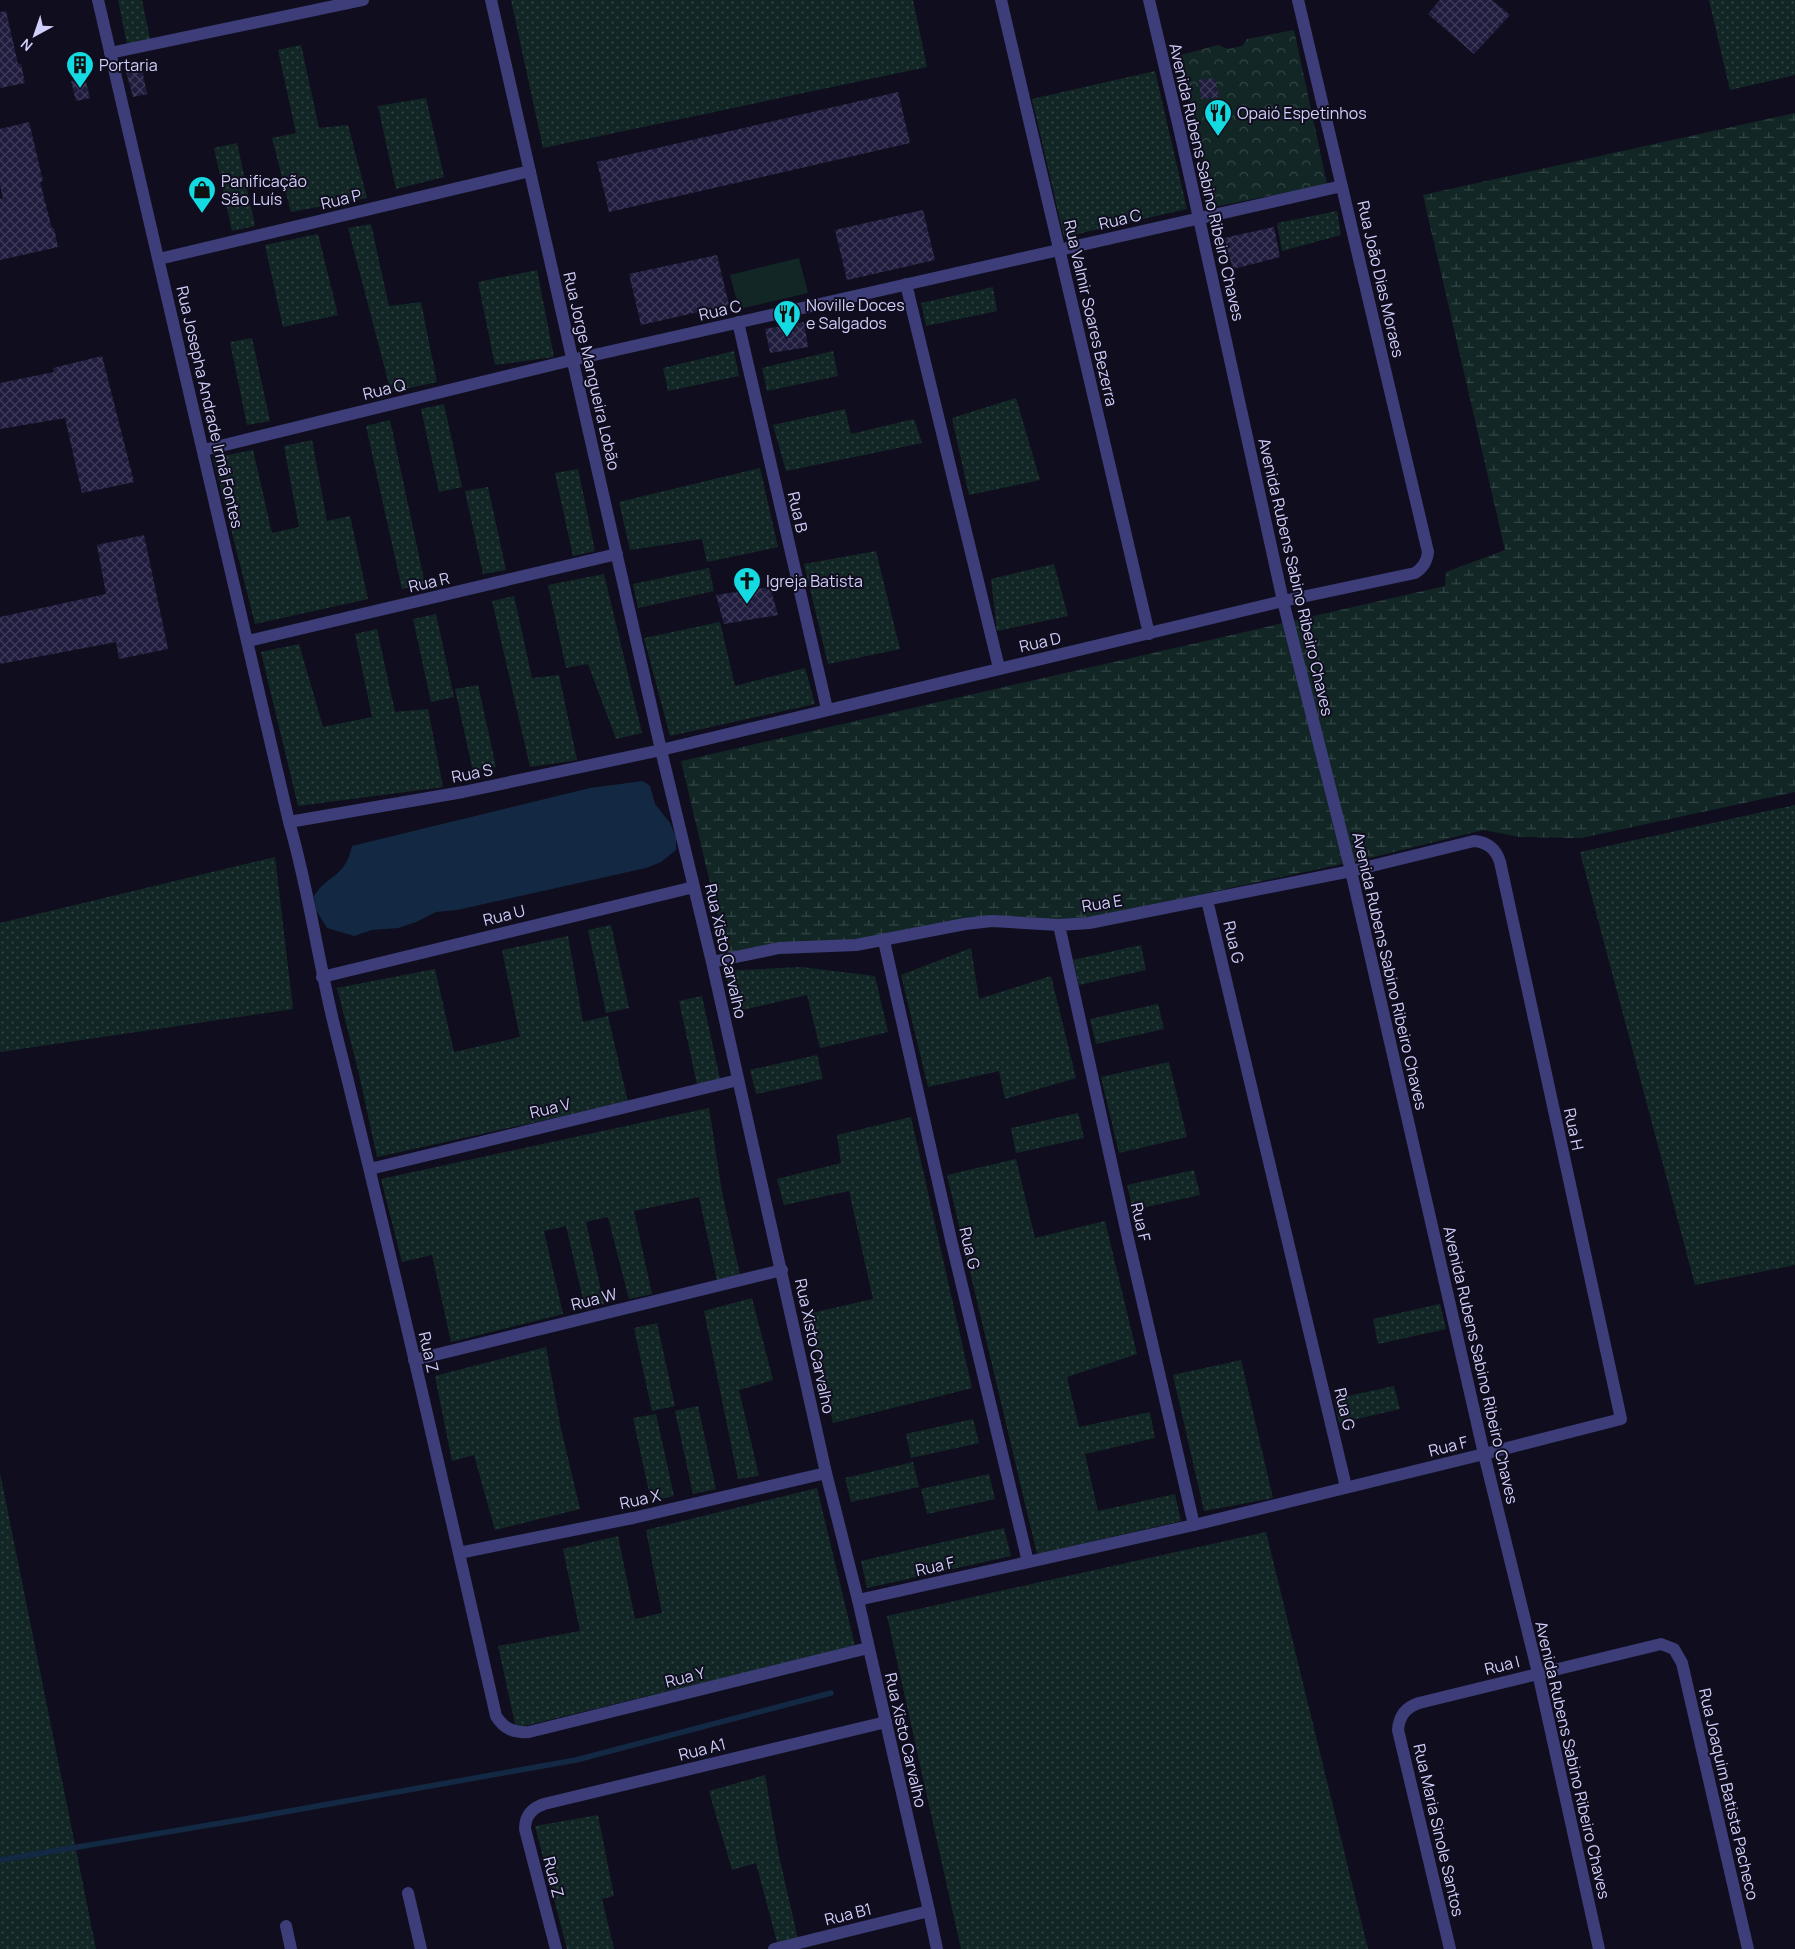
<svg xmlns="http://www.w3.org/2000/svg" width="1795" height="1949" font-family="Manrope,sans-serif">
	<style>
		.grass { fill: url(#grass-dots) }
		.forest { fill: url(#forest-crowns) }
		.wetland { fill: url(#wetland-marsh) }
		.pitch { fill: #122725 }
		.water { fill: #122843 }
		.lines { fill: none; stroke-linecap: round; stroke-linejoin: round }
		.stream { stroke: #122843; stroke-width: 5.5 }
		.building { fill: url(#building-cross-hatch) }
		.minor { stroke: #3d3e79; stroke-width: 12 }
		.tertiary { stroke: #3d3e79; stroke-width: 12 }
		.labels { text-anchor: middle; dominant-baseline: central; stroke-width: 4; stroke-linejoin: round; paint-order: stroke }
		.poi-label { font-size: 16px; fill: #d1cffb; stroke: #100e1e; text-anchor: start }
		.street-label { font-size: 16px; fill: #d1cffb; stroke: #100e1e }
	</style>
	<defs>
		<pattern id="grass-dots" width="8" height="8" patternUnits="userSpaceOnUse" patternTransform="scale(1.25)"><rect width="8" height="8" fill="#122725"/><path d="M2 2h.1M6 6h.1" fill="none" stroke="#334546" stroke-width="1.8" stroke-linecap="round"/></pattern>
		<pattern id="forest-crowns" width="20" height="18" patternUnits="userSpaceOnUse" patternTransform="scale(1.25)"><rect width="20" height="18" fill="#122725"/><path d="M2 6a3 3 0 1 1 6 0M12 15a3 3 0 1 1 6 0" fill="none" stroke="#334546"/></pattern>
		<pattern id="wetland-marsh" width="20" height="14" patternUnits="userSpaceOnUse" patternTransform="scale(1.25)"><rect width="20" height="14" fill="#122725"/><path d="M1 5h8M5 5V1M11 12h8M15 12V8" fill="none" stroke="#334546"/></pattern>
		<pattern id="building-cross-hatch" width="8" height="8" patternUnits="userSpaceOnUse" patternTransform="scale(1.25)"><rect width="8" height="8" fill="#201c3d"/><path d="M0 0l8 8M0 8l8-8" fill="none" stroke="#3f3c5a"/></pattern>
	</defs>
	<rect width="100%" height="100%" fill="#100e1e"/>
	<path class="grass" d="M118,0H142L150,39L127,44Z
		M511,0H913L927,67L543,148Z
		M1709,0H1795V75L1730,90Z
		M301,45L319,128L348,125L367,198L291,212L272,138L296,133L278,50Z
		M1155,71L1187,209L1064,237L1032,99Z
		M426,98L444,177L396,189L378,106Z
		M237,143L255,226L232,231L214,148Z
		M1337,211L1341,235L1282,251L1277,223Z
		M371,224L389,306L421,302L437,382L391,392L348,228Z
		M318,234L338,315L283,327L265,245Z
		M537,270L554,357L495,365L478,282Z
		M993,287L997,311L926,326L921,303Z
		M252,338L270,421L247,425L230,342Z
		M734,351L739,376L668,391L663,368Z
		M833,351L838,376L767,391L762,368Z
		M1016,398L1040,480L969,495L952,418Z
		M444,404L462,487L439,492L421,409Z
		M845,409L851,434L914,419L922,443L786,471L773,425Z
		M390,420L425,584L402,589L366,426Z
		M312,440L327,521L350,516L368,599L255,624L213,458L253,450L272,533L299,527L284,446Z
		M760,468L778,547L707,562L702,539L630,550L619,502Z
		M578,469L595,551L573,556L555,473Z
		M488,487L506,570L483,574L465,491Z
		M876,551L900,649L828,664L804,564Z
		M1054,564L1068,616L997,631L991,579Z
		M709,568L714,591L638,608L633,584Z
		M604,574L642,733L616,739L588,664L566,668L548,585Z
		M514,596L532,678L559,675L577,760L530,767L492,601Z
		M436,614L454,697L431,702L413,619Z
		M720,622L735,686L805,668L815,704L670,736L644,638Z
		M377,629L395,712L428,709L443,787L298,806L261,652L299,644L323,727L372,717L355,634Z
		M478,685L496,767L473,772L455,689Z
		M1795,805V1265L1695,1285L1580,852Z
		M275,857L293,1009L0,1052V923Z
		M611,925L629,1008L606,1013L588,930Z
		M568,936L583,1022L608,1016L628,1102L377,1157L359,1074L337,988L435,969L454,1052L520,1037L502,950Z
		M1141,945L1146,970L1079,985L1073,960Z
		M971,948L979,999L1051,976L1076,1078L1005,1099L999,1071L928,1087L901,975Z
		M801,967L875,976L888,1032L820,1048L807,995L738,1011L724,971Z
		M702,996L720,1079L697,1084L679,1001Z
		M1158,1004L1164,1029L1096,1044L1090,1019Z
		M817,1055L823,1079L756,1094L750,1070Z
		M1169,1062L1187,1137L1119,1153L1101,1077Z
		M709,1108L722,1192L740,1275L717,1280L699,1197L634,1211L652,1294L629,1299L608,1217L586,1222L604,1304L585,1308L566,1226L544,1231L563,1314L451,1342L432,1255L402,1262L381,1179Z
		M1078,1113L1084,1138L1016,1153L1011,1128Z
		M911,1117L972,1388L833,1423L807,1314L873,1299L849,1191L784,1205L777,1179L841,1163L837,1135Z
		M1016,1159L1035,1238L1105,1221L1137,1354L1067,1377L1079,1427L1150,1412L1155,1438L1085,1454L1098,1511L1175,1494L1181,1521L1037,1554L947,1175Z
		M1194,1170L1200,1195L1133,1210L1127,1185Z
		M752,1298L773,1380L739,1390L759,1476L738,1479L704,1311Z
		M1440,1304L1446,1329L1378,1344L1373,1319Z
		M657,1323L675,1406L652,1411L634,1328Z
		M546,1347L561,1429L580,1509L495,1530L474,1455L452,1461L435,1376Z
		M1241,1360L1273,1498L1204,1511L1173,1375Z
		M1394,1386L1400,1409L1339,1423L1334,1399Z
		M698,1406L716,1489L693,1494L675,1411Z
		M656,1414L674,1496L651,1501L633,1418Z
		M973,1419L979,1443L911,1458L906,1434Z
		M913,1462L919,1487L851,1502L845,1478Z
		M0,1473L96,1949H0Z
		M989,1474L995,1499L927,1514L921,1489Z
		M817,1488L855,1646L516,1728L498,1646L580,1631L563,1549L618,1536L635,1619L662,1613L646,1530Z
		M1004,1528L1011,1556L867,1588L861,1561Z
		M1266,1532L1368,1949H961L887,1616Z
		M765,1775L779,1856L798,1939L777,1942L756,1863L732,1870L709,1791Z
		M598,1815L614,1896L602,1899L614,1949H567L535,1826Z"/>
	<path class="forest" d="M1294,30L1327,184L1209,208L1181,55L1218,45L1228,49L1242,46L1247,39Z"/>
	<path class="wetland" d="M1795,113V792L1581,838L1520,837L1483,830L1366,859L1076,921L992,922L728,958L681,761L1445,586L1446,572L1505,550L1423,195Z"/>
	<path class="pitch" d="M799,258L808,293L739,309L730,275Z"/>
	<path class="water" d="M643,781L650,786L655,804L670,823L676,837V850L661,862L646,868L457,910L436,912L416,922L398,928L372,930L354,936L327,928L316,910L314,896C329,873 345,878 352,846L590,788Z"/>
	<g class="lines">
		<path class="stream" d="M0,1860L245,1819L576,1760L831,1693"/>
	</g>
	<path class="building" d="M1440,0H1492L1510,15L1474,54L1428,14Z
		M6,11L18,64H21L25,83L0,88V12Z
		M141,64L147,94L133,97L125,68Z
		M85,78L90,98L76,101L71,81Z
		M1214,78L1220,97L1201,99L1199,80Z
		M898,92L910,143L609,212L597,162Z
		M29,122L43,181L40,182L52,229L54,228L58,247L0,260V199L3,198L0,185V129Z
		M923,210L935,260L847,280L835,230Z
		M1274,227L1280,257L1233,269L1224,238Z
		M717,255L729,305L641,325L629,274Z
		M804,322L808,347L770,353L765,329Z
		M102,356L134,482L82,493L65,418L0,429V383L54,372L53,368Z
		M144,535L168,649L119,659L116,642L0,664V617L106,594L97,545Z
		M770,587L778,615L724,624L716,595Z"/>
	<g class="lines">
		<path class="minor" d="M98,0L289,822C309,890 318,961 335,1029C392,1257 444,1487 496,1716C504,1729 514,1733 529,1732L868,1648
			M491,0L661,750L712,962L826,1473L858,1600
			M1001,0L1149,634
			M110,53L363,0
			M159,259L530,171
			M906,284L999,668
			M738,322L827,709
			M204,450L572,360L1342,186
			M248,641L617,554
			M289,822L463,792L661,750L1283,601L1415,573C1423,568 1427,562 1428,552L1298,0
			M1207,900L1346,1487
			M1059,925L1127,1234L1194,1525
			M884,941L952,1244L1028,1562
			M712,962L779,948L856,945L965,924L992,921L1059,925L1089,923L1351,871L1474,841C1488,842 1496,849 1500,862L1621,1419L1484,1454L1538,1673L1599,1949
			M322,977L694,887
			M370,1169L738,1080
			M414,1360L782,1270
			M459,1553L633,1518L826,1473
			M408,1893L421,1949
			M929,1911L937,1949
			M286,1926L291,1949
			M556,1949L525,1829C525,1816 532,1808 544,1804L886,1722
			M1450,1949L1398,1730C1399,1716 1406,1707 1419,1703L1661,1644L1674,1649L1682,1663L1748,1949"/>
		<path class="tertiary" d="M774,1949L929,1911L858,1600L1194,1525L1484,1454L1351,871L1283,601L1180,132L1149,0"/>
	</g>
	<defs>
		<symbol id="building-pin" viewBox="-11 -11 22 30"><path d="M0 17L-7.5 6A9.5 9.5 0 1 1 7.5 6Z" fill="#14dae2" stroke="#100e1e"/><path d="M-4-6H4V6H1V3H-1V6H-4ZM-2.5-4.3h1.7v1.8h-1.7ZM.8-4.3h1.7v1.8H.8ZM-2.5-1h1.7V.8h-1.7ZM.8-1h1.7V.8H.8Z" fill="#111"/></symbol>
		<symbol id="restaurant-pin" viewBox="-11 -11 22 30"><path d="M0 17L-7.5 6A9.5 9.5 0 1 1 7.5 6Z" fill="#14dae2" stroke="#100e1e"/><path d="M-5-6h1v4h1v-4h1v4h1v-4h1v5L-1.5 .5V6h-2V.5L-5-1ZM5-6V6H3V1.5H1.5Q1.5-4 5-6Z" fill="#111"/></symbol>
		<symbol id="shop-pin" viewBox="-11 -11 22 30"><path d="M0 17L-7.5 6A9.5 9.5 0 1 1 7.5 6Z" fill="#14dae2" stroke="#100e1e"/><path d="M-5-2.5h2.3a2.7 3.5 0 0 1 5.4 0H5L5.5 6h-11ZM-1.5-2.5h3a1.5 2.3 0 0 0-3 0Z" fill="#111"/></symbol>
		<symbol id="church-pin" viewBox="-11 -11 22 30"><path d="M0 17L-7.5 6A9.5 9.5 0 1 1 7.5 6Z" fill="#14dae2" stroke="#100e1e"/><path d="M-1.2-6h2.4v3.5h3.3v2.4h-3.3V6h-2.4V-.1h-3.3v-2.4h3.3Z" fill="#111"/></symbol>
	</defs>
	<g fill-rule="evenodd">
		<use href="#building-pin" x="64" y="49" width="32" height="43"/>
		<use href="#restaurant-pin" x="1202" y="97" width="32" height="43"/>
		<use href="#shop-pin" x="186" y="174" width="32" height="43"/>
		<use href="#restaurant-pin" x="771" y="298" width="32" height="43"/>
		<use href="#church-pin" x="731" y="565" width="32" height="43"/>
	</g>
	<g class="labels">
		<g class="poi-label">
			<text x="99" y="65">Portaria</text>
			<text x="1237" y="113">Opaió Espetinhos</text>
			<text x="221" y="181">Panificação<tspan x="221" dy="18">São Luís</tspan></text>
			<text x="806" y="305">Noville Doces<tspan x="806" dy="18">e Salgados</tspan></text>
			<text x="766" y="581">Igreja Batista</text>
		</g>
		<g class="street-label">
			<text transform="translate(1207 182) rotate(77)">Avenida Rubens Sabino Ribeiro Chaves</text>
			<text transform="translate(341 199) rotate(-13)">Rua P</text>
			<text transform="translate(1120 219) rotate(-13)">Rua C</text>
			<text transform="translate(1381 279) rotate(77)">Rua João Dias Moraes</text>
			<text transform="translate(720 310) rotate(-13)">Rua C</text>
			<text transform="translate(1091 313) rotate(77)">Rua Valmir Soares Bezerra</text>
			<text transform="translate(592 371) rotate(77)">Rua Jorge Mangueira Lobão</text>
			<text transform="translate(384 389) rotate(-14)">Rua Q</text>
			<text transform="translate(210 407) rotate(77)">Rua Josepha Andrade Irmã Fontes</text>
			<text transform="translate(798 512) rotate(77)">Rua B</text>
			<text transform="translate(1296 577) rotate(77)">Avenida Rubens Sabino Ribeiro Chaves</text>
			<text transform="translate(429 582) rotate(-13)">Rua R</text>
			<text transform="translate(1040 642) rotate(-13)">Rua D</text>
			<text transform="translate(472 773) rotate(-11)">Rua S</text>
			<text transform="translate(1102 903) rotate(-9)">Rua E</text>
			<text transform="translate(504 915) rotate(-14)">Rua U</text>
			<text transform="translate(1234 942) rotate(77)">Rua G</text>
			<text transform="translate(726 951) rotate(77)">Rua Xisto Carvalho</text>
			<text transform="translate(1390 971) rotate(77)">Avenida Rubens Sabino Ribeiro Chaves</text>
			<text transform="translate(550 1108) rotate(-13)">Rua V</text>
			<text transform="translate(1574 1129) rotate(78)">Rua H</text>
			<text transform="translate(1141 1222) rotate(77)">Rua F</text>
			<text transform="translate(970 1248) rotate(77)">Rua G</text>
			<text transform="translate(594 1299) rotate(-14)">Rua W</text>
			<text transform="translate(815 1346) rotate(78)">Rua Xisto Carvalho</text>
			<text transform="translate(429 1352) rotate(77)">Rua Z</text>
			<text transform="translate(1481 1365) rotate(77)">Avenida Rubens Sabino Ribeiro Chaves</text>
			<text transform="translate(1345 1409) rotate(77)">Rua G</text>
			<text transform="translate(1448 1446) rotate(-14)">Rua F</text>
			<text transform="translate(640 1499) rotate(-12)">Rua X</text>
			<text transform="translate(935 1566) rotate(-13)">Rua F</text>
			<text transform="translate(1502 1665) rotate(-14)">Rua I</text>
			<text transform="translate(685 1677) rotate(-14)">Rua Y</text>
			<text transform="translate(906 1740) rotate(77)">Rua Xisto Carvalho</text>
			<text transform="translate(702 1749) rotate(-14)">Rua A1</text>
			<text transform="translate(1573 1760) rotate(77)">Avenida Rubens Sabino Ribeiro Chaves</text>
			<text transform="translate(1729 1794) rotate(77)">Rua Joaquim Batista Pacheco</text>
			<text transform="translate(1439 1830) rotate(77)">Rua Maria Sinole Santos</text>
			<text transform="translate(554 1877) rotate(76)">Rua Z</text>
			<text transform="translate(848 1914) rotate(-14)">Rua B1</text>
		</g>
	</g>
	<g transform="translate(35 35) rotate(220)" stroke="#100e1e" stroke-width="4" paint-order="stroke">
	<path d="M0-4L9 19L0 12L-9 19Z" fill="#d1cffb"/>
	<text y="-8" font-size="14" font-weight="bold" text-anchor="middle" fill="#d1cffb">N</text>
	</g>
</svg>
